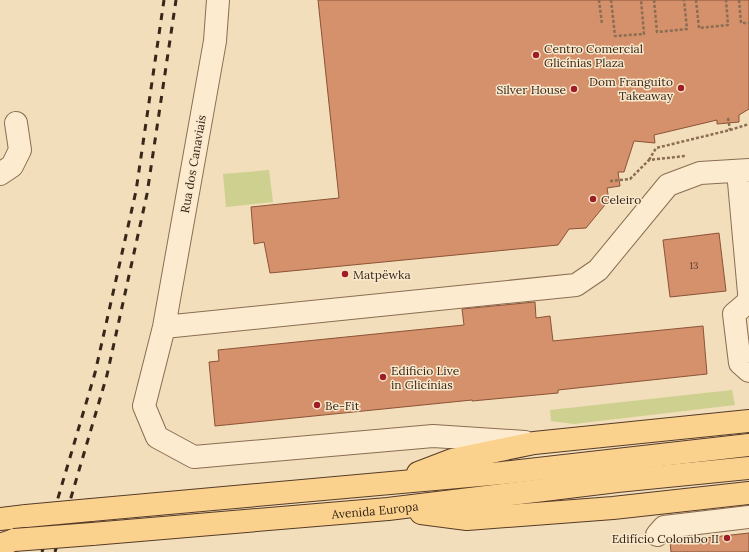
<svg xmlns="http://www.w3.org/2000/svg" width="749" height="552" font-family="Lora,serif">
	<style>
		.green { fill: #cdd08e }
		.building { fill: #d4916c; stroke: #8b5337 }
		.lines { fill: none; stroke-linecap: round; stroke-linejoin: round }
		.minor-casing { stroke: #8a6d53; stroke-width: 24 }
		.major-casing { stroke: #573b28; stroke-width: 24 }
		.path { stroke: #8a6d53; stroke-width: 2.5; stroke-dasharray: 3 2; stroke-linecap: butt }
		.minor { stroke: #fcebce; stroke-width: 22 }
		.major { stroke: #fad18d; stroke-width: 22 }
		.rail { stroke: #38261a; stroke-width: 3; stroke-dasharray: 7 7; stroke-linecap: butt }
		.major-bridge-casing { stroke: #573b28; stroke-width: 24; stroke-linecap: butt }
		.major-bridge { stroke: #fad18d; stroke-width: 22 }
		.poi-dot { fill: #9f1e26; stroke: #f9e8cb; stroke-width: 1.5 }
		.labels { text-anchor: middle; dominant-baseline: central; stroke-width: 3; stroke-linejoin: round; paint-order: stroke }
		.number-label { font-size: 10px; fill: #5f412e }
		.poi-label { font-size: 12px; fill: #38261a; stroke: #f9e8cb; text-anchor: start }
		.street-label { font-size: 12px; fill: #38261a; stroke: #f9e8cb }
	</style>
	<rect width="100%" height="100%" fill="#f2deba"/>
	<path class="green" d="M269,170L273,202L226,207L223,174Z
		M732,390L735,405L574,424L551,421L550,410Z"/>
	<path class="building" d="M318,0H749V109L739,115V122L717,124V120L654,135L655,143L634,141L624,172H618L620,186L607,188L609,200L586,228L569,229L558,245L270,273L264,242L254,244L251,207L339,198Z
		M719,233L726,291L670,297L663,240Z
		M535,302L536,318L550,316L553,341L703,326L707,374L558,390V393L472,401V400L215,426L209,362L219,361L218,350L464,325L462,309Z
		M749,533V552H671L670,542Z"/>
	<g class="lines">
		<defs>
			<path id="minor" d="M218,0L215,41L164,327L144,406L157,437L194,457L433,436L525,442
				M738,171L749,293
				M0,174L12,166L20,150L16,123
				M749,297L747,303L734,314L740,363L749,371
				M164,327L576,285L598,270L668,185L700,173L749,170
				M657,535L664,527L749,517"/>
			<g id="major">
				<path d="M418,473L452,460L534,443L749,421"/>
				<path d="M91,510L502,473L749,445"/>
				<path d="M421,513L467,519L613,508L749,493"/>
				<path d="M0,519L26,516"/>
				<path id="s1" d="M92,534L388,509L617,481L749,468"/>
				<path d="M0,545L14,540"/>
			</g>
		</defs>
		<use href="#minor" class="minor-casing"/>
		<use href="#major" class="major-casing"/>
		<path class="path" d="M599,0L602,24
			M611,0L615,36L644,34L641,0
			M654,0L657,32L687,29L684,0
			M696,0L699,28L728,25L726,0
			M739,0L741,23H749
			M728,118L730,130
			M649,160L656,148L730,130L749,124
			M610,181L630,179L649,160L685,156"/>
		<use href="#minor" class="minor"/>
		<use href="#major" class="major"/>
		<path class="rail" d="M42,552L95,373L136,191L164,0
			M55,552L107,375L147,194L176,0"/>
		<defs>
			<path id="major-bridge" d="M26,516L91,510
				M14,540L92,534"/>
		</defs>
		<use href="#major-bridge" class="major-bridge-casing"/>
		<use href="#major-bridge" class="major-bridge"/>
	</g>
	<g class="poi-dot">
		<circle cx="536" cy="55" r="4"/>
		<circle cx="681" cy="88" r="4"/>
		<circle cx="574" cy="89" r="4"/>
		<circle cx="593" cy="199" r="4"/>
		<circle cx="345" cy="274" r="4"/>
		<circle cx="383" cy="377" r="4"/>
		<circle cx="317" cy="405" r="4"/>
		<circle cx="727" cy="538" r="4"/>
	</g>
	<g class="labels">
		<g class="number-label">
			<text x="694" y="265">13</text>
		</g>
		<g class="poi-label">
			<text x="544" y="48">Centro Comercial<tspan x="544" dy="14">Glicínias Plaza</tspan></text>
			<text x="673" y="81" text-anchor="end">Dom Franguito<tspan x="673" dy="14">Takeaway</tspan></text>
			<text x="566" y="89" text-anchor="end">Silver House</text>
			<text x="601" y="199">Celeiro</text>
			<text x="353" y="274">Matpëwka</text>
			<text x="391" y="370">Edificio Live<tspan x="391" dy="14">in Glicínias</tspan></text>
			<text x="325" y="405">Be-Fit</text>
			<text x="719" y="538" text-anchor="end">Edifício Colombo II</text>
		</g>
		<g class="street-label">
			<text transform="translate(193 164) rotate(-80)">Rua dos Canaviais</text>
			<text stroke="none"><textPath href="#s1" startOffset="284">Avenida Europa</textPath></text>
		</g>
	</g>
</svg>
